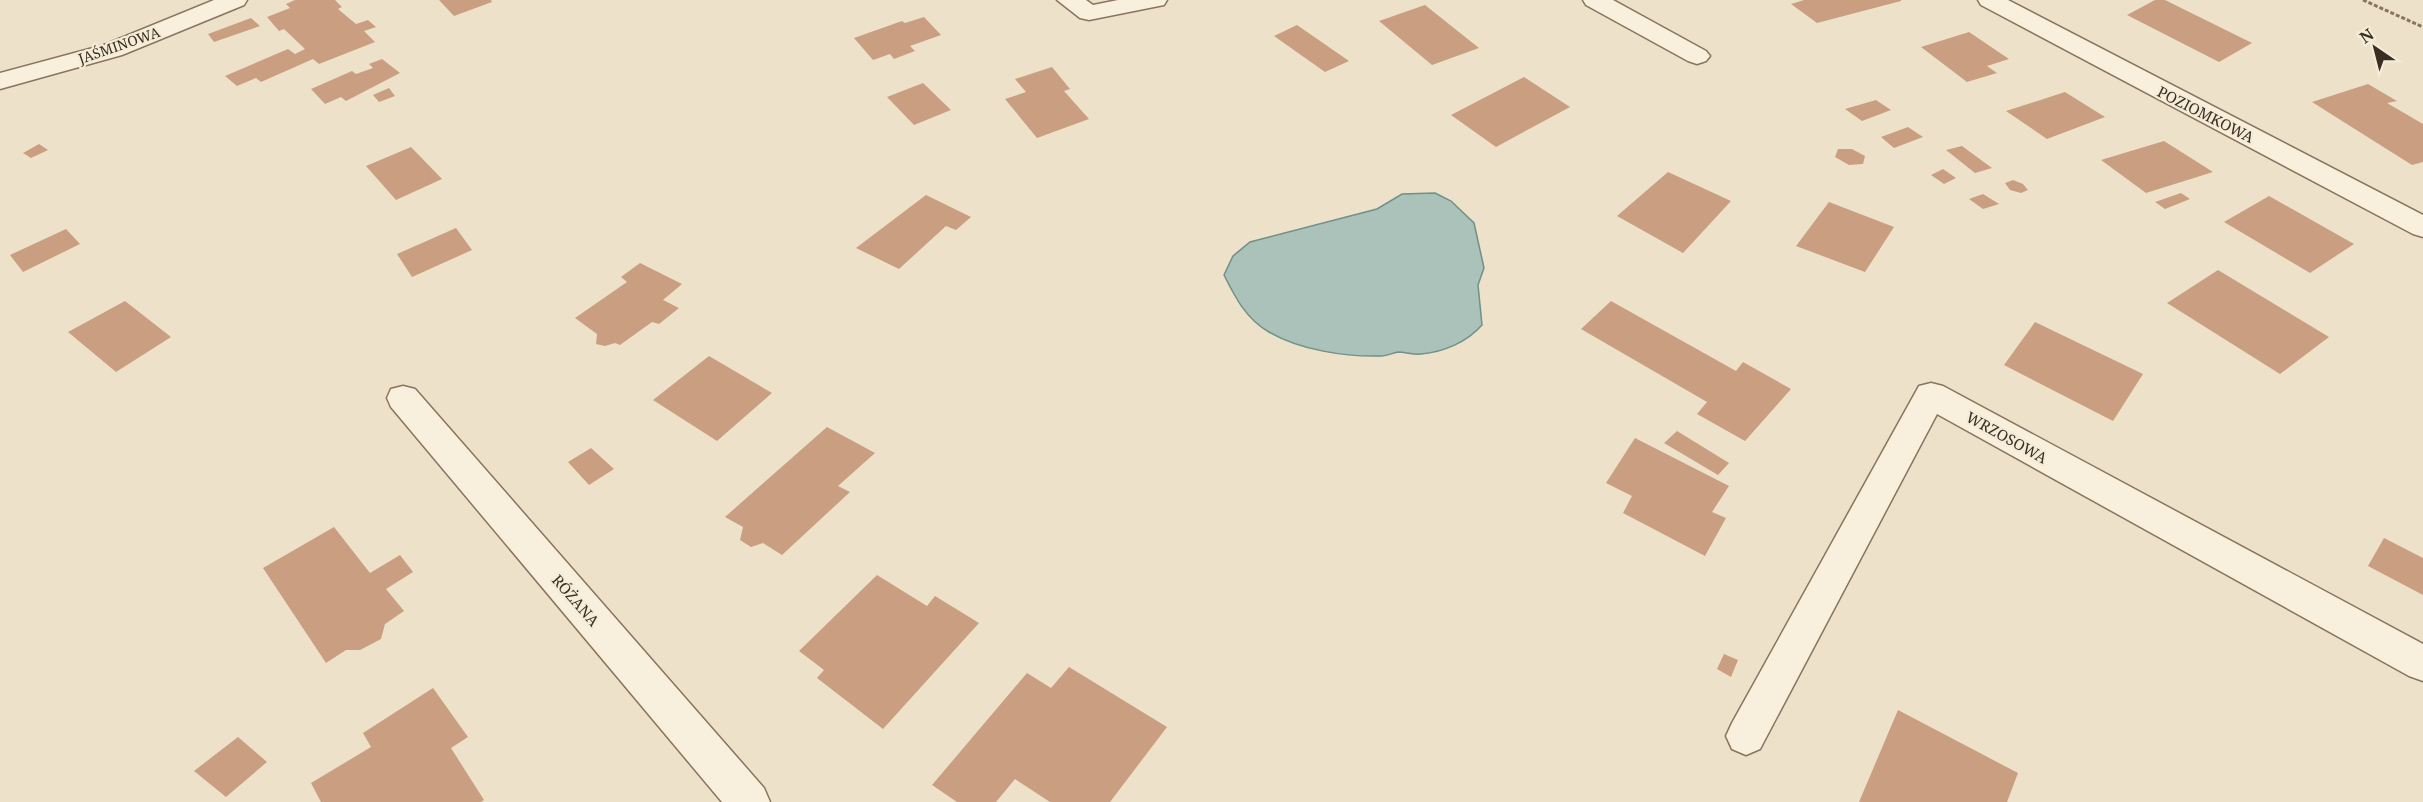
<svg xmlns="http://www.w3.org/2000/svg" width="2423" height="802" font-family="'Noto Serif',serif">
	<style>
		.water { fill: #aac2ba; stroke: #709088; stroke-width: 1.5 }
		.building { fill: #ca9e81 }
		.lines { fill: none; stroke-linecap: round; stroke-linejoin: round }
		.minor-casing { stroke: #89745e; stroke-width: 3 }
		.path { stroke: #89745e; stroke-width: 3; stroke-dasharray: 4 2; stroke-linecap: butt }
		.minor { fill: #f8efdc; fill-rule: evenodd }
		.labels { text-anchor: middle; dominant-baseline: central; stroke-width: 4.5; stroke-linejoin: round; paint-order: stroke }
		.far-street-label { font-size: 14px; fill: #3a2d21; stroke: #f5ecd8 }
		.street-label { font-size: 15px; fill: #3a2d21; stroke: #f5ecd8 }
	</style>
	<rect width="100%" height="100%" fill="#ede2c9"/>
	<path class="water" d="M1435,193L1451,201L1474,223L1484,268L1478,285L1482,325C1467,342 1444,352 1421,354C1414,355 1406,352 1398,352C1392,353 1387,356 1381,356C1345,357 1300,350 1269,332C1246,319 1235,297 1224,275L1233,256L1250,242L1377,209L1402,194Z"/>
	<path class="building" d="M295,0H335L342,7L338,9L356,24L368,20L376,27L364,31L375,42L319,64L313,59L261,82L256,78L237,86L225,76L288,49L295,54L305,49L284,29L279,31L267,17L290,8L286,4Z
		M439,0H491L492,2L454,16Z
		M1804,0H1901V1L1817,23L1791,4Z
		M2155,0H2165L2252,43L2219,62L2127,15Z
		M1425,5L1479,48L1432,65L1379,21Z
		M924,17L941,35L910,46L915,51L894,59L890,54L873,60L854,38L902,21L905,23Z
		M251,18L260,26L214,42L208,34Z
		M1297,25L1349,61L1325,72L1274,36Z
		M1969,32L2009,59L1987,66L1997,73L1967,82L1921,47Z
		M382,59L400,73L346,101L341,97L325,104L311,89L352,71L356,74L373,68L369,64Z
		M1052,67L1070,89L1064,91L1089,119L1037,138L1005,99L1026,92L1015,79Z
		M1524,77L1570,107L1496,147L1451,115Z
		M923,83L951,110L914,125L887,97Z
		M2368,84L2397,101L2387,103L2423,124V162L2412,165L2312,102Z
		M389,88L395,96L379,102L373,95Z
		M2065,92L2105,117L2047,139L2006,111Z
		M1876,100L1891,110L1862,121L1845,109Z
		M1908,127L1923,137L1894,148L1881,137Z
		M2164,141L2213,172L2146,193L2101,160Z
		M39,144L48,150L31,158L23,153Z
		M1962,146L1992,168L1975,173L1946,150Z
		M411,147L442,179L396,200L366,166Z
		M1838,149H1852L1865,156L1863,164L1849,165L1835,157Z
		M1943,169L1956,178L1944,184L1931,175Z
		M1668,172L1731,201L1683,253L1617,216Z
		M2013,180L2023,184L2028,190L2021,193L2010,190L2005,183Z
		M2181,193L2190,199L2165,209L2155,202Z
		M1983,194L1999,204L1983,209L1969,199Z
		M926,195L971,217L956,230L946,226L899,269L856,248Z
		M2269,196L2354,244L2310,273L2224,222Z
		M1829,202L1894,227L1865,272L1796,246Z
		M456,228L472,250L412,277L397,254Z
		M66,229L80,244L23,272L10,255Z
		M640,263L682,284L663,300L679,308L659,324L652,322L620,345L615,343L605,346L596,344L597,334L575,318L627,282L621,277Z
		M2218,270L2329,337L2280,374L2167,303Z
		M125,301L171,337L116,372L68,332Z
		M1611,301L1736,371L1743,362L1791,389L1745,441L1697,414L1707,402L1581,329Z
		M2035,322L2143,374L2113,421L2004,365Z
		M709,356L772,393L717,441L653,400Z
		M827,427L875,453L838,486L850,492L782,555L763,543L751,547L740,540L743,527L725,517Z
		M1677,431L1729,463L1718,475L1664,443Z
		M1635,438L1729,486L1712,512L1726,518L1705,556L1623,513L1632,496L1606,483Z
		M591,448L614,469L589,485L568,462Z
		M334,527L370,573L400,555L413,572L386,589L404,611L385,624L381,639L360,650H346L326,663L263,568Z
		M2384,538L2423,558V595L2368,566Z
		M877,575L927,606L935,596L979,623L883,729L817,678L824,670L799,651Z
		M1724,654L1738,660L1731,677L1717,669Z
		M1069,667L1167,727L1110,802H1050L1015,779L996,802H957L932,785L1027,673L1051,688Z
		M433,688L468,737L451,748L484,800L481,802H321L311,783L371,747L363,733Z
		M1898,710L2018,773L2007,802H1859Z
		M238,737L267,762L226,797L194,771Z"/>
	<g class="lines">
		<defs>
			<path id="minor" d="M214,0H247L244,5L122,55L0,89V73L104,45Z
				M1057,0H1086L1093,5L1118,0H1167L1164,5L1089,20L1080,18Z
				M1583,0H1613L1706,51L1710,56L1706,61L1697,64L1688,61L1586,5Z
				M1978,0H2008L2423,215V237L2413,234L1981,5Z
				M1931,383L1943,386L2423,644V681L2409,676L1937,414L1760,749L1746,755L1732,749L1726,736L1732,723L1919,386Z
				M403,386L415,389L764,788L770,802H722L391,407L387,398L391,389Z"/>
		</defs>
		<use href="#minor" class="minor-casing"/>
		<path class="path" d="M2363,0L2423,27"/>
		<use href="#minor" class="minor"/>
	</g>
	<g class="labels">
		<g class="far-street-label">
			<text transform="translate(119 45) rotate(-19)">JAŚMINOWA</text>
		</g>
		<g class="street-label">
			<text transform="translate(2206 114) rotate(27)">POZIOMKOWA</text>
			<text transform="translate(2007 437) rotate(29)">WRZOSOWA</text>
			<text transform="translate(576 600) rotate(49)">RÓŻANA</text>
		</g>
	</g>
	<g transform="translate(2375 48) rotate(325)" stroke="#f5ecd8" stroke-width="4.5" paint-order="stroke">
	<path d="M0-4.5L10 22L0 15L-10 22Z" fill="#3a2d21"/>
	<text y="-9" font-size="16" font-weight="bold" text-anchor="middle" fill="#3a2d21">N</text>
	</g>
</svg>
